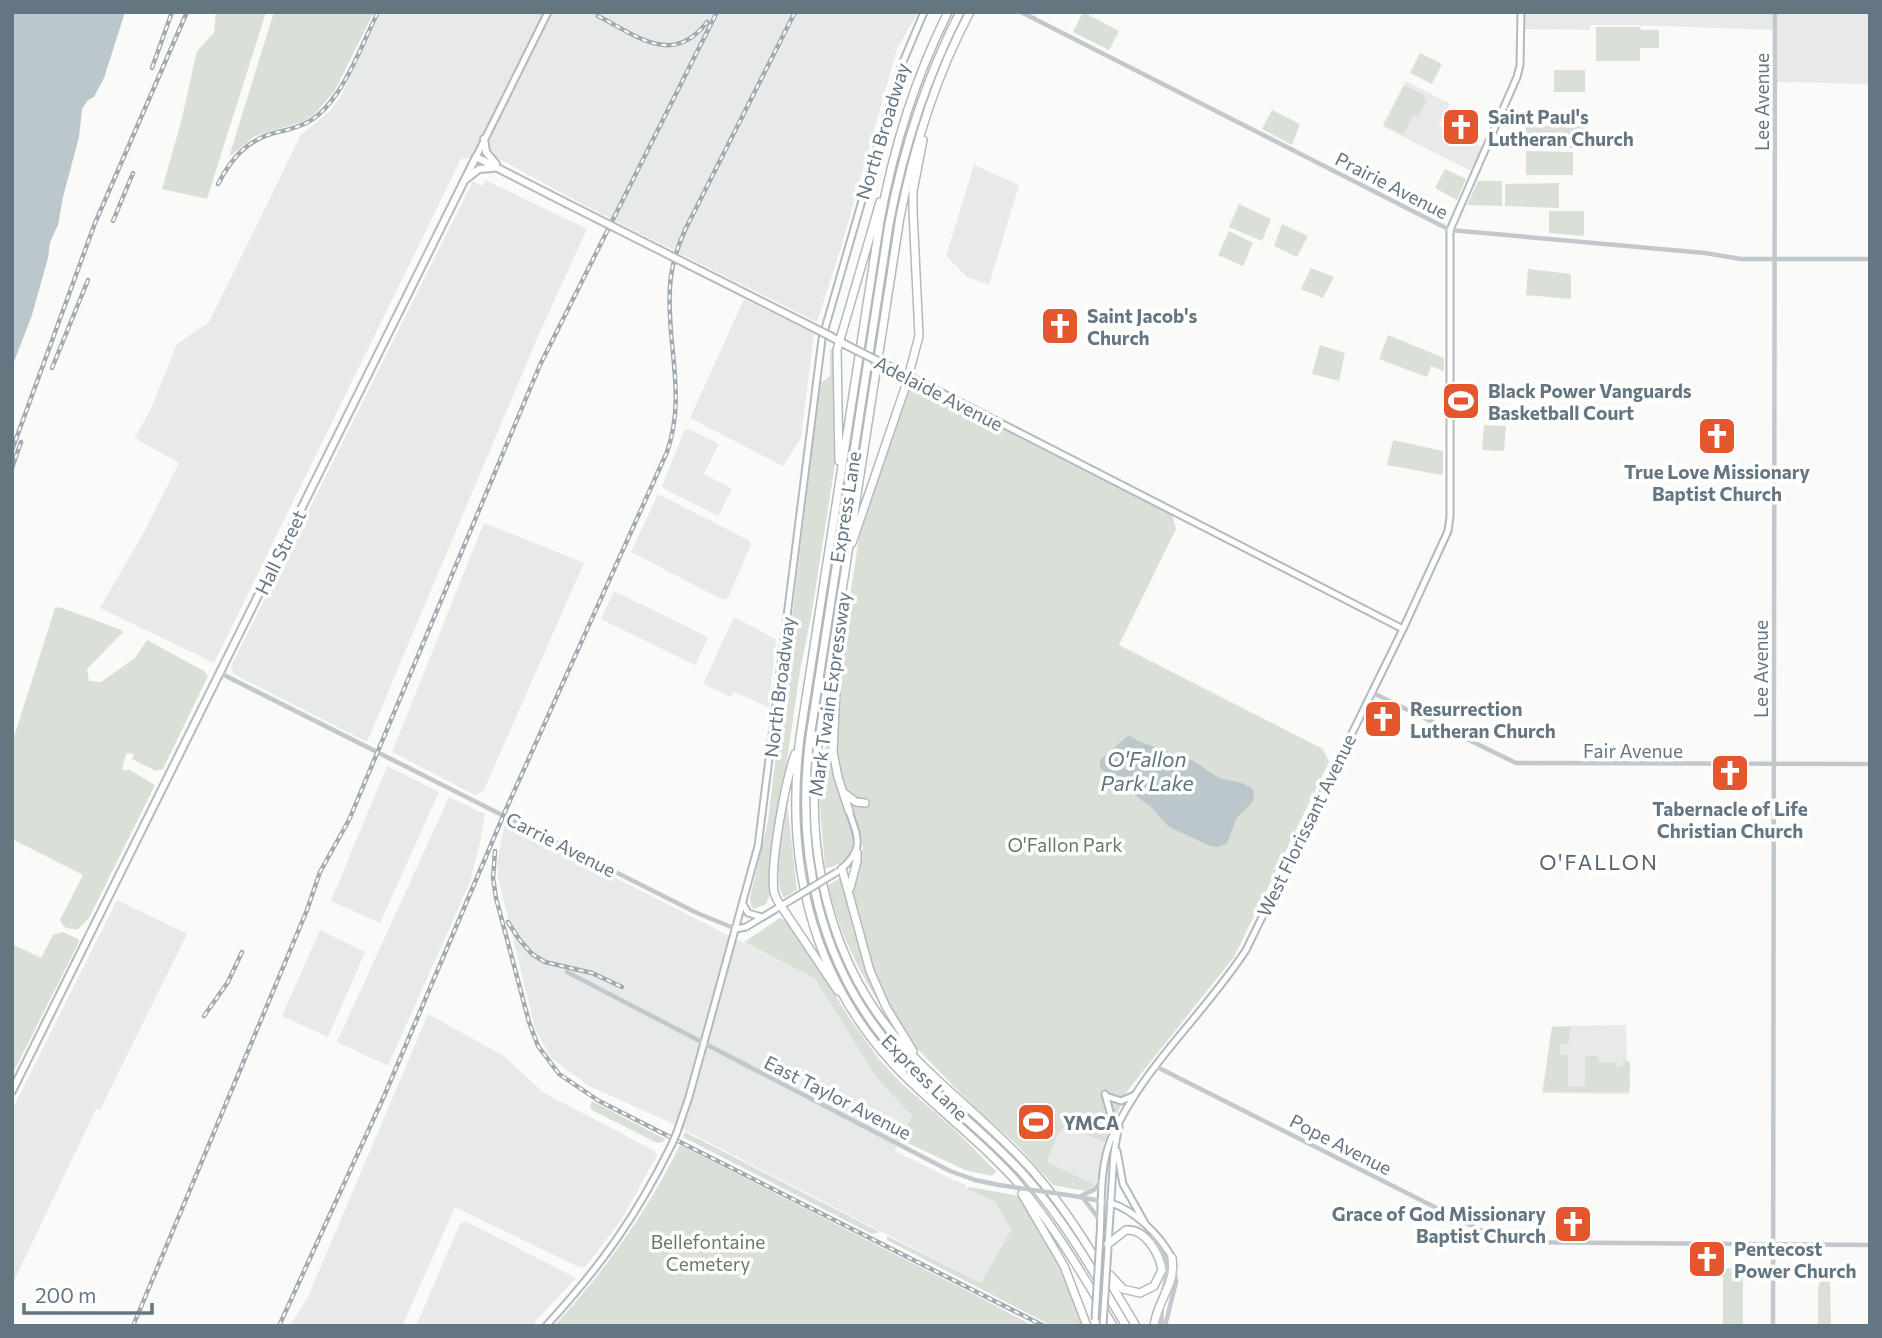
<svg xmlns="http://www.w3.org/2000/svg" width="1882" height="1338" font-family="Commissioner,sans-serif">
	<style>
		.built { fill: #e8e9e9 }
		.green { fill: #dadfd7 }
		.water { fill: #bbc7cb }
		.lines { fill: none; stroke-linecap: round; stroke-linejoin: round }
		.secondary-casing { stroke: #b3babf; stroke-width: 9 }
		.primary-casing { stroke: #b5babe; stroke-width: 10 }
		.motorway-casing { stroke: #b4b9bd; stroke-width: 10 }
		.tertiary { stroke: #c3c8cc; stroke-width: 4.5 }
		.secondary { stroke: #fff; stroke-width: 5 }
		.primary { stroke: #fff; stroke-width: 6 }
		.motorway { stroke: #fff; stroke-width: 7 }
		.rail-casing { stroke: #a2aab0; stroke-width: 4.5 }
		.rail { stroke: #fff; stroke-width: 2; stroke-dasharray: 5; stroke-linecap: butt }
		.secondary-bridge-casing { stroke: #b3babf; stroke-width: 9; stroke-linecap: butt }
		.primary-bridge-casing { stroke: #b5babe; stroke-width: 10; stroke-linecap: butt }
		.tertiary-bridge { stroke: #c3c8cc; stroke-width: 4.5 }
		.secondary-bridge { stroke: #fff; stroke-width: 5 }
		.primary-bridge { stroke: #fff; stroke-width: 6 }
		.labels { text-anchor: middle; dominant-baseline: central; stroke-width: 7; stroke-linejoin: round; paint-order: stroke }
		.street-label { font-size: 19px; fill: #657683; stroke: #fff }
		.poi-label { font-size: 19px; font-weight: bold; fill: #657683; stroke: #fff; text-anchor: start }
		.park-label { font-size: 19px; fill: #687a64; stroke: #fff }
		.water-label { font-size: 21px; font-style: italic; fill: #60757c; stroke: #fff }
		.neighbourhood-label { font-size: 21px; letter-spacing: 2px; fill: #57646e; stroke: #fff }
	</style>
	<rect width="100%" height="100%" fill="#fafaf8"/>
	<path class="built" d="M381,12H918L897,49L842,244L817,322L595,211L492,155L461,159L214,663L100,608L144,532L179,463L135,438L150,411L177,344L209,322L301,135L330,111L341,96Z
		M1522,12H1870V84L1775,82V30L1631,25H1590V30L1520,29Z
		M1406,81L1450,104L1439,125L1483,147L1471,171L1382,126Z
		M974,165L1019,185L989,285L967,277L946,256Z
		M485,180L587,229L539,334L367,742L239,677L233,673L231,666L473,181L482,186Z
		M744,299L814,334L801,438L783,466L690,418Z
		M689,429L719,444L704,474L732,489L718,516L666,490L662,486L684,431Z
		M658,494L750,541L751,544L728,598L723,600L631,552Z
		M484,523L584,563L483,792L475,795L392,752Z
		M614,591L708,637L695,665L601,619Z
		M734,617L776,639L769,707L734,692L731,697L703,684Z
		M387,766L439,792L380,923L331,901Z
		M449,797L485,814L480,842L470,882L388,1066L337,1042Z
		M505,822L815,979L877,1078L913,1117L895,1151L951,1179L966,1185V1188L995,1202L1011,1231L981,1283L667,1121L589,1086L551,1058L535,1028L498,877L497,863Z
		M117,900L187,934L100,1110L96,1109L12,1285V1110Z
		M320,930L365,952L328,1037L282,1016Z
		M428,1014L504,1056L544,1093L655,1151L657,1155L622,1219L586,1266L581,1268L455,1207L402,1326H290L308,1297Z
		M1626,1025L1627,1061H1630V1094L1542,1093L1552,1026Z
		M1062,1122L1104,1143L1099,1177L1095,1185L1047,1162Z
		M465,1221L576,1278L531,1326H416L460,1224Z"/>
	<path class="green" d="M216,12H266L207,199L162,189L181,122L197,51L214,33Z
		M274,12H374L335,90L314,115L301,122L255,136L229,157Z
		M1083,12L1119,31L1109,50L1073,32Z
		M1596,27H1640L1641,30H1659V48H1640V61H1596Z
		M1420,53L1442,64L1432,84L1410,73Z
		M1554,70H1585V92H1554Z
		M1404,85L1424,95L1423,98L1427,100L1418,117L1413,115L1403,135L1384,125Z
		M1272,110L1300,124L1292,145L1262,129Z
		M1526,126H1586V148H1526Z
		M1526,151L1573,152V175H1526Z
		M1445,169L1466,179L1457,200L1435,188Z
		M1478,181H1502V206L1467,205Z
		M1559,183V208L1505,206V184Z
		M1239,204L1271,219L1262,241L1229,227Z
		M1549,211H1584V236L1549,233Z
		M1282,224L1308,236L1297,257L1274,246Z
		M1229,231L1253,243L1243,266L1218,255Z
		M1311,268L1334,277L1323,298L1301,289Z
		M1528,269L1571,274V299L1526,295Z
		M1388,335L1444,358V371L1431,366L1427,377L1379,359Z
		M1320,345L1345,353L1339,381L1312,374Z
		M830,348L833,351L836,361V458L812,611L800,671L770,878V895L766,904L754,909L751,906L750,898L768,821L820,383L830,376Z
		M916,385L1172,514L1176,529L1119,645L1323,749L1329,762L1234,957L1128,1090L1104,1143L1067,1125L1058,1134L1047,1162L1095,1185L1086,1191L1053,1185L1017,1145L970,1103L911,1042L889,1007L873,973L852,896L863,847L838,764L835,742L839,667L859,538L907,390Z
		M1484,425L1506,426L1504,451L1482,450Z
		M1393,440L1443,451V473L1441,475L1387,465Z
		M59,607L119,629L123,632L87,669L89,681L101,682L135,658L147,640L204,671L208,676L163,769L156,771L132,759L134,755L130,753L126,754L122,769L126,771L128,769L155,785L89,918L77,930L64,927L60,920L83,875L12,839V743L55,608Z
		M834,683C832,710 827,739 832,766C836,785 855,829 852,846C850,859 837,867 825,868L819,796Z
		M787,802L797,890L784,898C772,881 782,822 787,802Z
		M840,878H842L851,915L894,1025C864,982 840,937 828,885Z
		M780,918L787,921L798,934L850,1019L879,1059L902,1084L953,1128L996,1171L992,1176L965,1170L901,1140L912,1116L877,1078L815,979L744,942Z
		M63,932L78,939L79,942L12,1075V944L41,958L53,935Z
		M1552,1027H1571L1568,1044H1560V1055H1568V1086H1585V1056H1598V1062H1616V1066H1623V1060L1630,1062L1629,1092H1543Z
		M592,1101L665,1139L663,1142L657,1143L592,1110L590,1106Z
		M685,1132L880,1232L872,1234L683,1137Z
		M680,1145L983,1299L1033,1326H554C606,1270 646,1213 680,1145Z
		M969,1187L1019,1196L1054,1249L1085,1326H1052L887,1240V1236L981,1283L1011,1230L995,1202L966,1188Z
		M1723,1268L1743,1269V1326H1723Z
		M1830,1280L1831,1326H1818V1287L1821,1281Z"/>
	<path class="water" d="M12,12H125L104,78L94,97L88,100L82,109L79,137L63,197L58,225L50,242L48,258L32,315L12,367Z
		M1129,735L1138,741L1192,760L1219,778L1242,783L1253,789L1254,800L1236,819L1227,844L1218,847L1210,846L1169,827L1152,808L1100,768V760Z"/>
	<g class="lines">
		<defs>
			<path id="secondary" d="M476,157L548,12
				M907,375L1403,629
				M840,870C865,849 858,838 849,811
				M743,904L748,913L762,917
				M736,929L746,927L791,900
				M1105,1094L1112,1119L1119,1127
				M1106,1096L1121,1101L1135,1095
				M677,1132L689,1097L758,846L822,339L900,69L924,12
				M1117,1151L1123,1184L1146,1225
				M1111,1203C1134,1210 1161,1236 1172,1258
				M1100,1236C1102,1206 1099,1168 1111,1139C1142,1067 1204,1015 1246,950L1403,629L1448,531L1450,517V230L1517,77L1520,65L1521,12
				M1108,1245L1114,1153L1118,1130
				M546,1326C601,1266 636,1217 672,1144"/>
			<path id="primary" d="M484,139L486,152L496,164
				M466,179L479,169L493,168
				M828,335L848,346
				M12,1091L476,157L566,203"/>
			<path id="motorway" d="M948,12C915,78 893,149 880,221L800,737C785,857 809,972 893,1064C931,1105 978,1138 1016,1181C1054,1225 1083,1275 1113,1326
				M960,12C925,80 903,150 889,224L810,737C795,852 818,966 898,1055C937,1098 986,1132 1025,1176C1065,1221 1095,1274 1126,1326
				M970,12C936,76 914,146 900,217L817,752C805,859 833,974 910,1053C949,1094 995,1128 1033,1171C1074,1218 1104,1273 1136,1326
				M839,461L837,350L880,202
				M852,543L906,385L919,336L913,211V191L923,140
				M838,645L833,752L838,777L849,811
				M795,754C785,783 770,862 774,891C775,897 778,902 781,906L838,991
				M844,793L856,802L865,803
				M842,869L870,971L886,1007L913,1051
				M850,888L857,861V852
				M1022,1194L1064,1266L1087,1326
				M1108,1244L1126,1230C1145,1228 1159,1253 1162,1270L1154,1286L1140,1293L1123,1289L1110,1275
				M1154,1326C1157,1299 1176,1287 1172,1258"/>
		</defs>
		<use href="#secondary" class="secondary-casing"/>
		<use href="#primary" class="primary-casing"/>
		<use href="#motorway" class="motorway-casing"/>
		<path class="tertiary" d="M1021,12L1450,230L1705,253L1741,259H1870
			M220,673L697,913L736,929
			M1371,692L1516,763L1870,764
			M567,972L950,1171L975,1180L999,1185
			M1155,1066L1504,1242L1870,1245
			M1074,1196L1111,1203
			M1081,1196L1095,1189L1101,1181
			M1083,1198L1099,1219
			M1153,1235C1167,1258 1171,1264 1163,1291
			M1161,1326L1162,1307
			M1165,1326L1176,1282L1174,1265
			M1773,1326L1775,12"/>
		<use href="#secondary" class="secondary"/>
		<use href="#primary" class="primary"/>
		<use href="#motorway" class="motorway"/>
		<defs>
			<path id="rail" d="M598,16C637,36 673,67 707,22
				M152,68L172,12
				M218,184C232,157 248,139 278,132C292,129 306,125 317,116C345,93 362,44 378,12
				M113,221L133,173
				M52,368L88,280
				M12,450L95,223L187,12
				M12,468L21,442
				M495,851L493,878L496,898L529,1022L538,1046L559,1074L599,1101L1044,1326
				M508,922L519,939L532,954L545,962L592,973L622,987
				M204,1016L228,982L242,952
				M133,1326L307,910L320,872L349,820L540,365L717,12
				M279,1326L385,1094L507,807L667,452C687,394 666,344 670,287C671,266 677,248 685,230L795,12"/>
		</defs>
		<use href="#rail" class="rail-casing"/>
		<use href="#rail" class="rail"/>
		<defs>
			<path id="secondary-bridge" d="M791,900L837,872
				M672,1144L677,1132
				M1095,1320L1100,1236
				M1103,1326L1108,1248"/>
			<path id="primary-bridge" d="M566,203L828,335
				M848,346L898,371"/>
		</defs>
		<use href="#secondary-bridge" class="secondary-bridge-casing"/>
		<use href="#primary-bridge" class="primary-bridge-casing"/>
		<path class="tertiary-bridge" d="M999,1185L1074,1196"/>
		<use href="#secondary-bridge" class="secondary-bridge"/>
		<use href="#primary-bridge" class="primary-bridge"/>
	</g>
	<defs>
		<symbol id="church-square" viewBox="-11 -11 22 22"><rect x="-9" y="-9" width="18" height="18" rx="4" fill="#e4572e" stroke="#fff"/><path d="M-1.2-6h2.4v3.5h3.3v2.4h-3.3V6h-2.4V-.1h-3.3v-2.4h3.3Z" fill="#fff"/></symbol>
		<symbol id="stadium-square" viewBox="-11 -11 22 22"><rect x="-9" y="-9" width="18" height="18" rx="4" fill="#e4572e" stroke="#fff"/><path d="M0-5a6.5 5 0 1 0 0 10a6.5 5 0 1 0 0-10ZM-3.5-1.8h7v3.6h-7Z" fill="#fff"/></symbol>
	</defs>
	<g fill-rule="evenodd">
		<use href="#church-square" x="1439" y="105" width="44" height="44"/>
		<use href="#church-square" x="1038" y="304" width="44" height="44"/>
		<use href="#stadium-square" x="1439" y="379" width="44" height="44"/>
		<use href="#church-square" x="1695" y="414" width="44" height="44"/>
		<use href="#church-square" x="1361" y="697" width="44" height="44"/>
		<use href="#church-square" x="1708" y="751" width="44" height="44"/>
		<use href="#stadium-square" x="1014" y="1100" width="44" height="44"/>
		<use href="#church-square" x="1551" y="1202" width="44" height="44"/>
		<use href="#church-square" x="1685" y="1237" width="44" height="44"/>
	</g>
	<g class="labels">
		<g class="street-label">
			<text transform="translate(1761 102) rotate(-90)">Lee Avenue</text>
			<text transform="translate(882 131) rotate(-73)">North Broadway</text>
			<text transform="translate(1392 185) rotate(27)">Prairie Avenue</text>
			<text transform="translate(939 393) rotate(27)">Adelaide Avenue</text>
			<text transform="translate(845 507) rotate(-81)">Express Lane</text>
			<text transform="translate(280 552) rotate(-64)">Hall Street</text>
			<text transform="translate(1760 669) rotate(-90)">Lee Avenue</text>
			<text transform="translate(779 687) rotate(-83)">North Broadway</text>
			<text transform="translate(829 694) rotate(-82)">Mark Twain Expressway</text>
			<text x="1633" y="750">Fair Avenue</text>
			<text transform="translate(1306 825) rotate(-64)">West Florissant Avenue</text>
			<text transform="translate(561 844) rotate(27)">Carrie Avenue</text>
			<text transform="translate(925 1077) rotate(45)">Express Lane</text>
			<text transform="translate(838 1097) rotate(27)">East Taylor Avenue</text>
			<text transform="translate(1341 1144) rotate(27)">Pope Avenue</text>
		</g>
		<g class="poi-label">
			<text x="1488" y="116">Saint Paul's<tspan x="1488" dy="22">Lutheran Church</tspan></text>
			<text x="1087" y="315">Saint Jacob's<tspan x="1087" dy="22">Church</tspan></text>
			<text x="1488" y="390">Black Power Vanguards<tspan x="1488" dy="22">Basketball Court</tspan></text>
			<text x="1717" y="471" text-anchor="middle">True Love Missionary<tspan x="1717" dy="22">Baptist Church</tspan></text>
			<text x="1410" y="708">Resurrection<tspan x="1410" dy="22">Lutheran Church</tspan></text>
			<text x="1730" y="808" text-anchor="middle">Tabernacle of Life<tspan x="1730" dy="22">Christian Church</tspan></text>
			<text x="1063" y="1122">YMCA</text>
			<text x="1546" y="1213" text-anchor="end">Grace of God Missionary<tspan x="1546" dy="22">Baptist Church</tspan></text>
			<text x="1734" y="1248">Pentecost<tspan x="1734" dy="22">Power Church</tspan></text>
		</g>
		<g class="park-label">
			<text x="1065" y="844">O'Fallon Park</text>
			<text x="708" y="1241">Bellefontaine<tspan x="708" dy="22">Cemetery</tspan></text>
		</g>
		<g class="water-label">
			<text x="1147" y="758">O'Fallon<tspan x="1147" dy="24">Park Lake</tspan></text>
		</g>
		<g class="neighbourhood-label">
			<text x="1599" y="861">O'FALLON</text>
		</g>
	</g>
	<rect width="1882" height="1338" fill="none" stroke="#657683" stroke-width="28"/>
	<path d="M24 1303v10h128v-10" fill="none" stroke="#657683" stroke-width="3.5"/>
	<text x="35" y="1303" font-size="21" fill="#657683" stroke="#ffffff" stroke-width="5" paint-order="stroke">200 m</text>
</svg>
